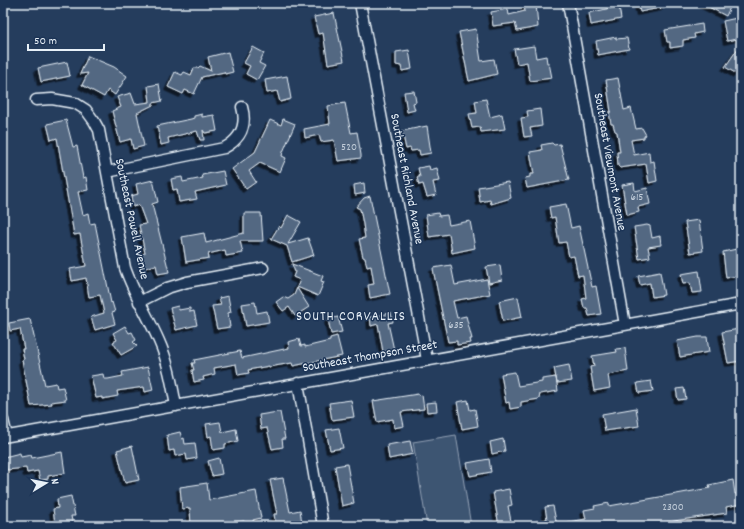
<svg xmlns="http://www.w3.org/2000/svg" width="744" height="529" font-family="Dekko,sans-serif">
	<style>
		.green { fill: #3e5472; stroke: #93a2b5 }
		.building { fill: #536782; stroke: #e8f1f8; filter: url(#shadow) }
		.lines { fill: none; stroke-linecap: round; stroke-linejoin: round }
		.street-casing { stroke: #e8f1f8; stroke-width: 13 }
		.street { stroke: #1d3557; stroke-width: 10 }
		.labels { text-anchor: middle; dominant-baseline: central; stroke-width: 3; stroke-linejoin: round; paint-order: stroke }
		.number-label { font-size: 11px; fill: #c3ceda }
		.street-label { font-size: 13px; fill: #e8f1f8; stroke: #1d3557 }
		.neighbourhood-label { font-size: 14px; letter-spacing: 1px; fill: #e8f1f8; stroke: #1d3557 }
	</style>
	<defs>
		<filter id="shadow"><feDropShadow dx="-3.5" dy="3.5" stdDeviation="0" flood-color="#0009"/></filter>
	</defs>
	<rect width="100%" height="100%" fill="#253d5d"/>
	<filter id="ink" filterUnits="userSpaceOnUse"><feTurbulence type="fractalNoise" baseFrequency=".025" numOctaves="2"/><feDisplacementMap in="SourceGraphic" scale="8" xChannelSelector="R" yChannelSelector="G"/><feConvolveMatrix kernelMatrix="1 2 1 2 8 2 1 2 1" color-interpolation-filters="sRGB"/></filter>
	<g filter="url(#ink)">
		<path class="green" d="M456,435L471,526H427L413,442Z"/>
		<path class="building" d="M536,3L538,27L517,31L515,23L493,26L491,12L508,9L509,15L525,11L524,5Z
			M638,3H665V7L640,12Z
			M701,3H732L726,16Z
			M619,6L621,19L591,25L589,13Z
			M334,13L344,61L328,64L323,33L318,34L314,17Z
			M737,18L741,38L727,41L723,21Z
			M702,24L703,32L694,34L695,38L683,40V46L670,48V42H667L665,30Z
			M476,29L481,61L494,59L497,74L469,81L459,32Z
			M616,37V39L627,38L629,49L598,55L596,41Z
			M741,44V68L737,74L725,67Z
			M534,46L536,58L546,56L547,63H549L552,78L530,81L527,62L517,64L514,49Z
			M253,47L264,53L259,63L265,66L257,80L246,74L250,66L244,63Z
			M409,50L412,69L402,71L401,66L396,65V52Z
			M228,52L233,72L225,74L224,72L202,77L194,94L185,90L183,94L168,87L175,72L182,75L184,72L191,75L194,68H198L200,66L211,71L208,57Z
			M88,56L114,67L127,76L115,95L108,90L104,97L82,85L88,73L80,74Z
			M67,62L70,76L41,82L38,68Z
			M287,76L291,99L280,102L277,91L267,93L265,80Z
			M618,78L624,110L631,108L636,129L642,128L646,135L644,136V138L631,140L634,155L649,152L650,162L654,161L657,181L649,183L646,164L620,168L618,166L617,152H620L617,132L615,131L613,124H611L609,112H611L606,80Z
			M159,84L162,101L153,103V105L137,113L144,146L133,149L131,139L120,142L112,111L121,107L117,97L131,93L135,104L150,102L148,86Z
			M414,91L416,102L413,103L415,110L407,112L404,92Z
			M486,99L490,117L502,114L505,129L481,132L480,127L472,128L469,114L477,113L475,101Z
			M345,103L351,133L357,132L361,155V158L338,161L334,140L321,142L319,135L305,138L304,129L330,124L328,106Z
			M540,109L542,126L530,128L532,136L524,137L521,118L528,117L527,111Z
			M202,114V117L214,115L217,131L205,133L203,130L204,140H200L197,131L168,138L169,143L161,145L157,126L191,119L194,118V116Z
			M283,119L295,124L283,152L282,156L286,158L280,172L260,163L249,171L256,182L246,189L232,169L255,152L270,120L281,125Z
			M66,120L73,147L77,146L83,178L86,177L88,190L78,192L83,215L88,213L90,224L95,223L111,303L112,302L115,312L112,313L115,324L95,330L91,317L104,313L100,295L89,297L86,278L72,281L70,269L86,266L80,234L74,235L73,229L57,138L51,140L47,124Z
			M427,126L431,153L420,155L419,150L411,151L410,148L406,149L402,131Z
			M552,143L554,145L560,144L569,180L527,188L525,178L530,177V174H534L530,152L542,150L541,145Z
			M429,166L430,170L437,168L440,181L433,182L436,195L427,197L423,184L419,185L417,177H420L418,168Z
			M223,171L226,185L195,192L197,199L179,202L177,189L173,190L171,179L182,177L183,182L203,178L202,175Z
			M153,180L158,202L152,204L169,272L158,274L156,265L145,268L142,254L145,253L139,225L146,224L139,205L133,207L131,196L138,194L136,184Z
			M508,182L511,198L491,204L490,200L480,202L478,187Z
			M364,183L365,193L355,195L354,185Z
			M634,183L635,191L647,188L650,204L638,207L639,212L627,215L622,185Z
			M370,196L390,294L370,298L368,285L374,284L371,266L367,267L365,258L363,257L359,239L365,238L363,224L360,209L356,207L364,198Z
			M566,204L571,228L579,226L592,287L596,286L601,314L589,316L587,308H584L582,299L586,298L583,275L578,276L574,256L569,257L566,242L559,243L555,217L551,218L549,207Z
			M244,213H261L263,241H240L243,253L226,256L225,250L208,254L209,258L186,262L182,237L204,233L206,243L244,233Z
			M438,213L439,216L447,215L449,225L470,221L475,248L452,253L449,234L429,237L426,215Z
			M288,215L301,222L288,244L308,238L314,255L292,262L287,246L271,239L279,226L281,228Z
			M699,220L703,251L690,253L685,222Z
			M647,225L650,226L652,238L660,236L661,245L648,247L650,257L639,259L634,227Z
			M741,248V270L736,271L737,276L726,278L723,252Z
			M292,264L323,276L321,281L324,282L318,296L297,287L300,280L293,277L295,272Z
			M451,265L455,285L487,279L490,294L453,301L457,318L466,316L472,339H470L471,343L457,345V341L448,342L434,274L433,268Z
			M500,265L502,280L489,283L486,267Z
			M699,271L702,292L692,293L690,283L683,284L681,274Z
			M660,272L664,295L652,297L650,283L640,285L638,276Z
			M297,288L309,307L295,316L289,307L283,311L276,302L283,297L288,299L294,295Z
			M228,296L231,312L228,313L230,327L217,329L212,306L221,305L219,298Z
			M518,297L522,317L503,321L499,301Z
			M255,302L257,313L267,311L269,322L246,326L242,304Z
			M178,306L179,310L190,308V312L194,311L197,325L176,330L170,308Z
			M391,313L393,322L388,323L394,350L383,352L378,324L371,326L370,317Z
			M338,317L342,332L331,334L328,319Z
			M30,319L45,385L56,383L57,388L63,387L66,400L51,402L52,404L31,406L22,360L24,359L22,349H24L20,329L10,331L9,323Z
			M125,326L129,333L132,332L136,340L133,342L137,346L121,355L113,342L117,340L113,333Z
			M739,329L741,361L728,363L722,332Z
			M337,336L342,356L293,366L292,363L269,367V366L248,370L249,373L238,375L236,364L214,368L215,374L203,377L204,380L194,382L192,370H194L192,363H195L194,360L240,351L242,358L289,348L288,342L299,339L301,346L305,345V347L330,341V338Z
			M698,337H707L709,352L680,357L677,341Z
			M625,348L628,371L608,375L610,388L594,391L590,367L594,366L592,356L617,352L616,349Z
			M569,365L572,381L557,383L554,368Z
			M148,367L153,390L145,392L144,387L117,391L118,396L102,399V397L96,398L91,376L103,374L104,379H108L123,376L122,372Z
			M515,372L518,386L542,382V379L556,377L558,391L540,394L539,399L521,402V407L510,409L509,402L506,403L501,374Z
			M651,381L653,391L639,393L637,383Z
			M684,388L686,399L678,400L676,389Z
			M418,394L419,396L422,395L424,409L401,412L404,426L394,428L393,419L377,422L373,401Z
			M351,400L354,417L332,420L329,403Z
			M468,400L470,410L475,409L478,426L462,429L457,402Z
			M436,402L437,411L427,412L426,403Z
			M636,408L639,426L605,431L602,414Z
			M278,412H280L285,439H282L283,447L272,449L267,428L261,429L259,415Z
			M220,422L222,432L236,429L238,441L225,444V448L213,450L211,436L208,437L206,424Z
			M339,428L343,448L330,450L326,430Z
			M180,432L182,439L184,438L185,444L195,443L197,458L187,460L186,454L175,456L174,450L169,451L167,435Z
			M503,439L505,451L492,454L490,442Z
			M410,441L413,454L389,459L387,445Z
			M132,446L139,480L125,483L117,450Z
			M62,452L65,473L48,476V479L40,480L38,471L27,473L26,468L7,470L4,457L20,453L21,457L31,455L32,458Z
			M219,458L222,474L212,476L208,461Z
			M489,459L491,472L470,476L467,463Z
			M347,464L354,503L342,506L335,466Z
			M283,478L290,512L300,510L302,523H297L298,526H276L274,514H277L270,480Z
			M733,480L735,494L741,493V504L726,507L727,513L641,526H568V522L586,519L584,510L595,508L594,506L609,503V506L710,488L709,485Z
			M207,483L209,500L256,491L261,518L253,520L254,525L250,526H246L244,521L228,523L229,526H191L190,508L182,509L180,487Z
			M509,489L512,505L508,506L512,526H499L493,492Z
			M71,496L75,516H71L73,526H61V522L55,523L53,509L58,508L57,499Z
			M553,506L557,526H533L532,522L547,519L545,507Z"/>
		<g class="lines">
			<defs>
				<path id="street" d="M360,3L427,360
					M568,3L625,325
					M36,100L52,99L75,103L86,110L94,121L99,130L125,268C134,294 148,316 159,341C168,361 172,384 176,406
					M107,172L224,148C241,139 247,125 242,107
					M139,302L167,288L187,282L263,268
					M298,383L323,526
					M3,420L7,436
					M3,437L741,304"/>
			</defs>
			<use href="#street" class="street-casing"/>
			<use href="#street" class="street"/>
		</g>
	</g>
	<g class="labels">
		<g class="number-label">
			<text x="349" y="148">520</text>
			<text x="637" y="198">615</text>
			<text x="456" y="326">635</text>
			<text x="673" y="508">2300</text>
		</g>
		<g class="street-label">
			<text transform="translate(609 162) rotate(80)">Southeast Viewmont Avenue</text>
			<text transform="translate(406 179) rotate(79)">Southeast Richland Avenue</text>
			<text transform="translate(131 219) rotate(78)">Southeast Powell Avenue</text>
			<text transform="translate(370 357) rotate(-10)">Southeast Thompson Street</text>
		</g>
		<g class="neighbourhood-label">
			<text x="351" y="317">SOUTH CORVALLIS</text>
		</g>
	</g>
	<rect width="744" height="529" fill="none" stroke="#1d3557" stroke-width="16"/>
	<rect x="8" y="8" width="728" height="513" fill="none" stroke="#e8f1f8" stroke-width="1.5" filter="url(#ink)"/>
	<g transform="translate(46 483) rotate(80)" stroke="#1d3557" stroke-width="3" paint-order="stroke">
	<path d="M0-3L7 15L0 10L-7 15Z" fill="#e8f1f8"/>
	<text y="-6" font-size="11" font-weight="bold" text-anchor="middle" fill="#e8f1f8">N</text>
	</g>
	<path d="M28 44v6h76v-6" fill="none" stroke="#e8f1f8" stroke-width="2"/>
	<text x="34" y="44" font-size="12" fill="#e8f1f8" stroke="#1d3557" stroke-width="3" paint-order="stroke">50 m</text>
</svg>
